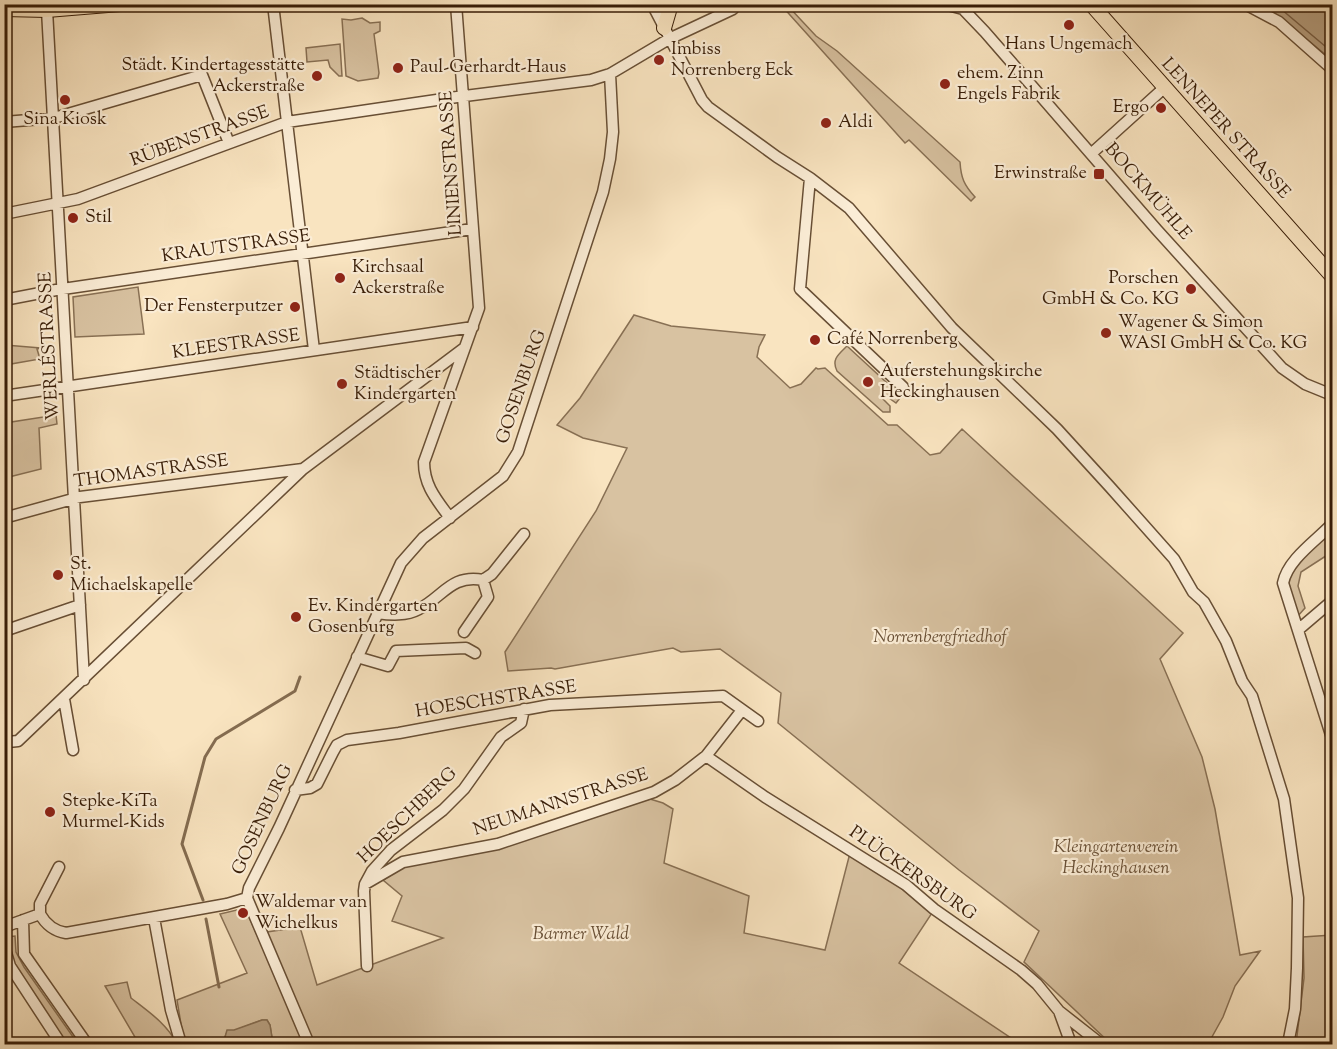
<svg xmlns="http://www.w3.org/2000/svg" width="1337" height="1049" font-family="'Sorts Mill Goudy',serif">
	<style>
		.green { fill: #d8c2a1; stroke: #887054; stroke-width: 1.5 }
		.water { fill: #b7a081; stroke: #846c50; stroke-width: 1.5 }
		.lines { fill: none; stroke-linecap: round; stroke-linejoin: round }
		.shore { stroke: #785e44; stroke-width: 1.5 }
		.stream { stroke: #846c50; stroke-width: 3 }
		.minor-casing { stroke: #684f35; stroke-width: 13 }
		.major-casing { stroke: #381d07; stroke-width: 16 }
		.minor { stroke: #fbedd6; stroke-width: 10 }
		.major { stroke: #f9e4c0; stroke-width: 14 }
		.poi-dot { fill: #8f2418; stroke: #fbedd6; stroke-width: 2 }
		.labels { text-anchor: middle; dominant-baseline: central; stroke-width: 4.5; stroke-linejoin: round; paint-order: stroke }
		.poi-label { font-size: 18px; fill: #381d07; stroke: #fbedd6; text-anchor: start }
		.street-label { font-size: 18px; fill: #381d07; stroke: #fbedd6 }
		.park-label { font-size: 18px; font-style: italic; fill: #684f35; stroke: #fbedd6 }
	</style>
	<rect width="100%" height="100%" fill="#f9e4c0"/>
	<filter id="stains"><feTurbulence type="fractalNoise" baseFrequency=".00333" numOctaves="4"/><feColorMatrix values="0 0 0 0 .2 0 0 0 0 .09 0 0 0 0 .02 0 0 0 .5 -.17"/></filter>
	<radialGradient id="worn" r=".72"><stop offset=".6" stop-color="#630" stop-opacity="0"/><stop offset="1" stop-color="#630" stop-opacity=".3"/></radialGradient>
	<path class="green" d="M781,5H787L816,36L837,51L960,162C961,178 964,185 975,197L971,201L909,140L905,143Z
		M362,18L370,23L380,22V31L374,34L379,73L378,78L358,81L346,76L342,19L351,20Z
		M340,44L342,76H339L330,67L328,60L307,62L306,48Z
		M138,287L144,334L75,337L73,297Z
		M634,315L671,326L765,335L759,347L757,357L790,388L801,384L816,368L818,369L825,368L888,425H897L930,455L940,453L962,429L1183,633L1160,659L1202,757L1215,809L1240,955L1260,951L1235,986L1223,1017L1208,1044H1111L1024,962L1039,931L959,870L778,723L781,693L720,649L681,652L673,648L555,669L551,668L508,671L505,652L596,511L627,448L583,438L557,425L580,398Z
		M5,345L41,348L37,349L40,359L5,365Z
		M847,346L899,394L900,398L896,403L886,396L883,399L890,406V412H883L837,371C831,359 839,354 847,346Z
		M56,415L57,424L39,428L41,469L5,478V423Z
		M1332,529V552L1301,572L1298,586L1305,608L1297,617L1288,580L1294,567Z
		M650,799L663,803L673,809L664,863L749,896L744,933L825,950L850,853L892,881L932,913L899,963L1020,1044H273L270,1025L267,1020H262L226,1034L223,1044H187L183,1036L177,1000L247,973L220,914L245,908L270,964L267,932L300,927L317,985L443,938L392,921L402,896L383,880L404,867Z
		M1332,935V1044H1296L1304,978L1303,937Z
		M15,936L16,952L24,967L78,1044H63C47,1019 5,966 7,937Z
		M127,982L131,998C149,1012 167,1024 177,1044L167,1043L139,1044L105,986Z"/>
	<path class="water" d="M1265,5H1318L1332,16V60Z
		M262,1020H267L270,1025L273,1044H223L227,1030H234Z"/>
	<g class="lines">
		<path class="shore" d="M1275,4L1332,52"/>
		<path class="stream" d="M203,900L182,844L205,757L216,739L295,691L300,677
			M206,919L219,987"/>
		<defs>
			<path id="minor" d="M273,4L314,350
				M652,4L702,100L708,107L777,157L810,178L849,208L952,328L1057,429L1110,487L1174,559L1193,592L1204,602L1226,641L1242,681L1252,696L1284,799L1298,898L1297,968L1295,1009L1288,1044
				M944,4L963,9L985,32L1157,230L1282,368L1305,384L1332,395
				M1245,4L1279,22L1332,69
				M47,10L84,680
				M4,122L54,118L202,75L229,143
				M1092,153L1164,88
				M810,178L800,289L903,387
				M4,214L78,199L287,122L457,97L591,80L610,74L669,39L733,9
				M4,300L56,290L472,229
				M4,396L473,327
				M4,518L80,497L303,469
				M450,518C437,500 424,486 424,462L479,308L456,4
				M1332,524C1316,541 1288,559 1283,583L1332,738
				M377,613C391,615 406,616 419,609C443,597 451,574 483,580L492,574L524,534
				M1298,630L1332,601
				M4,631L80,605
				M464,632L488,597L483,580
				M357,657L388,666L396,651L466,648L475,653
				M64,699L73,750
				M4,740L8,742L18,741L303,469L463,349
				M706,756L765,797L906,885L934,909L1021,970L1037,984L1059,1011L1071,1044
				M295,790L310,788L317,784L333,752L337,745L347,740L399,733L550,705L723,696L758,721
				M365,884L403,862L498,844L654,792L675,780L706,756L742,710
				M247,898L249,888L279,828L401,563L423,538L503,476L518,452L603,192L610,159L613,132L610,74
				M247,898L309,1044
				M40,914C46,925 54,931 66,933L227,904L247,898
				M154,918L171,1010L181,1044
				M23,920L24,954L87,1044
				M4,927L40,914V904L59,867
				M4,946L10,966L61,1044
				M367,966L364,891L365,884L372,871L391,850L443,810L464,789L501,737L521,723L524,709
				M1059,1011L1101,1044"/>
			<path id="major" d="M1091,4L1332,276
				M4,9L47,10L120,4
				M664,28L671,4"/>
		</defs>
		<use href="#minor" class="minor-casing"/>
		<use href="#major" class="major-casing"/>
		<use href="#minor" class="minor"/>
		<use href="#major" class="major"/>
	</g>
	<g class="poi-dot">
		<circle cx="1069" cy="25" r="6"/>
		<circle cx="659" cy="60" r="6"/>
		<circle cx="398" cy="68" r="6"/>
		<circle cx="317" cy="76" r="6"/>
		<circle cx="945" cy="84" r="6"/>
		<circle cx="65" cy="100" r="6"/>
		<circle cx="1161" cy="108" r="6"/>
		<circle cx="826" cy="123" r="6"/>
		<rect x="1093" y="168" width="12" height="12" rx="3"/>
		<circle cx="73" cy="218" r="6"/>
		<circle cx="340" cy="278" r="6"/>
		<circle cx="1191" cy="289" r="6"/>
		<circle cx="295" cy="307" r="6"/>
		<circle cx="1106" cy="333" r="6"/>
		<circle cx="815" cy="340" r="6"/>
		<circle cx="868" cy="382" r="6"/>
		<circle cx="342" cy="384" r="6"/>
		<circle cx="58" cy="575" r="6"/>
		<circle cx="296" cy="617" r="6"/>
		<circle cx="50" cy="812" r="6"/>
		<circle cx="243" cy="913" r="6"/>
	</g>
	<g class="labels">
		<g class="poi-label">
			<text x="1069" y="45" text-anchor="middle">Hans Ungemach</text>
			<text x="671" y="50">Imbiss<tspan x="671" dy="21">Norrenberg Eck</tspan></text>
			<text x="305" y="66" text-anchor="end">Städt. Kindertagesstätte<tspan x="305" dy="21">Ackerstraße</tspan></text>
			<text x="410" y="68">Paul-Gerhardt-Haus</text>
			<text x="957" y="74">ehem. Zinn<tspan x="957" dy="21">Engels Fabrik</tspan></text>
			<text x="1149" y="108" text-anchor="end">Ergo</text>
			<text x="65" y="120" text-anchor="middle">Sina Kiosk</text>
			<text x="838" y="123">Aldi</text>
			<text x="1087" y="174" text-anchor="end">Erwinstraße</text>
			<text x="85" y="218">Stil</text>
			<text x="352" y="268">Kirchsaal<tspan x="352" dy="21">Ackerstraße</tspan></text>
			<text x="1179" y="279" text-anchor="end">Porschen<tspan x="1179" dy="21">GmbH &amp; Co. KG</tspan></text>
			<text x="283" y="307" text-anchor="end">Der Fensterputzer</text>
			<text x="1118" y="323">Wagener &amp; Simon<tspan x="1118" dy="21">WASI GmbH &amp; Co. KG</tspan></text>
			<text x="827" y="340">Café Norrenberg</text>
			<text x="880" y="372">Auferstehungskirche<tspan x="880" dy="21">Heckinghausen</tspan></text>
			<text x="354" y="374">Städtischer<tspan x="354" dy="21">Kindergarten</tspan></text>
			<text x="70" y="565">St.<tspan x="70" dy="21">Michaelskapelle</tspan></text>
			<text x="308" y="607">Ev. Kindergarten<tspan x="308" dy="21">Gosenburg</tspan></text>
			<text x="62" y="802">Stepke-KiTa<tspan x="62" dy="21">Murmel-Kids</tspan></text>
			<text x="255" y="903">Waldemar van<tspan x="255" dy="21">Wichelkus</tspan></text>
		</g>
		<g class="street-label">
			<text transform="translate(1225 129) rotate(48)">LENNEPER STRASSE</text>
			<text transform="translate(200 137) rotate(-20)">RÜBENSTRASSE</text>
			<text transform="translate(452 163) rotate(-94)">LINIENSTRASSE</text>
			<text transform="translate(1147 192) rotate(49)">BOCKMÜHLE</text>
			<text transform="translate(236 247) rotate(-8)">KRAUTSTRASSE</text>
			<text transform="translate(236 345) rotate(-8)">KLEESTRASSE</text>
			<text transform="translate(50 346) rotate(-93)">WERLÉSTRASSE</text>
			<text transform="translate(522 387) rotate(-71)">GOSENBURG</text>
			<text transform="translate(151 472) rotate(-8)">THOMASTRASSE</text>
			<text transform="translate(496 700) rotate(-9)">HOESCHSTRASSE</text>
			<text transform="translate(561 803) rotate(-18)">NEUMANNSTRASSE</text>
			<text transform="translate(408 816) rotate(-44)">HOESCHBERG</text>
			<text transform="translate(263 820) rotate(-65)">GOSENBURG</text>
			<text transform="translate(912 874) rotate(35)">PLÜCKERSBURG</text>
		</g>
		<g class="park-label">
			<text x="940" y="638">Norrenbergfriedhof</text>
			<text x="1116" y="848">Kleingartenverein<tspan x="1116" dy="21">Heckinghausen</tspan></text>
			<text x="581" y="935">Barmer Wald</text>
		</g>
	</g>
	<rect width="1337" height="1049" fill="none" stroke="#f9e4c0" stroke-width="24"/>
	<rect x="6" y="6" width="1325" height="1037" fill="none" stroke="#381d07" stroke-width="3"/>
	<rect x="12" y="12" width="1313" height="1025" fill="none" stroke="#381d07" stroke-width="1.5"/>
	<rect width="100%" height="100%" filter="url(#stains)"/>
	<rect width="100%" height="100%" fill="url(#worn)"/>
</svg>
